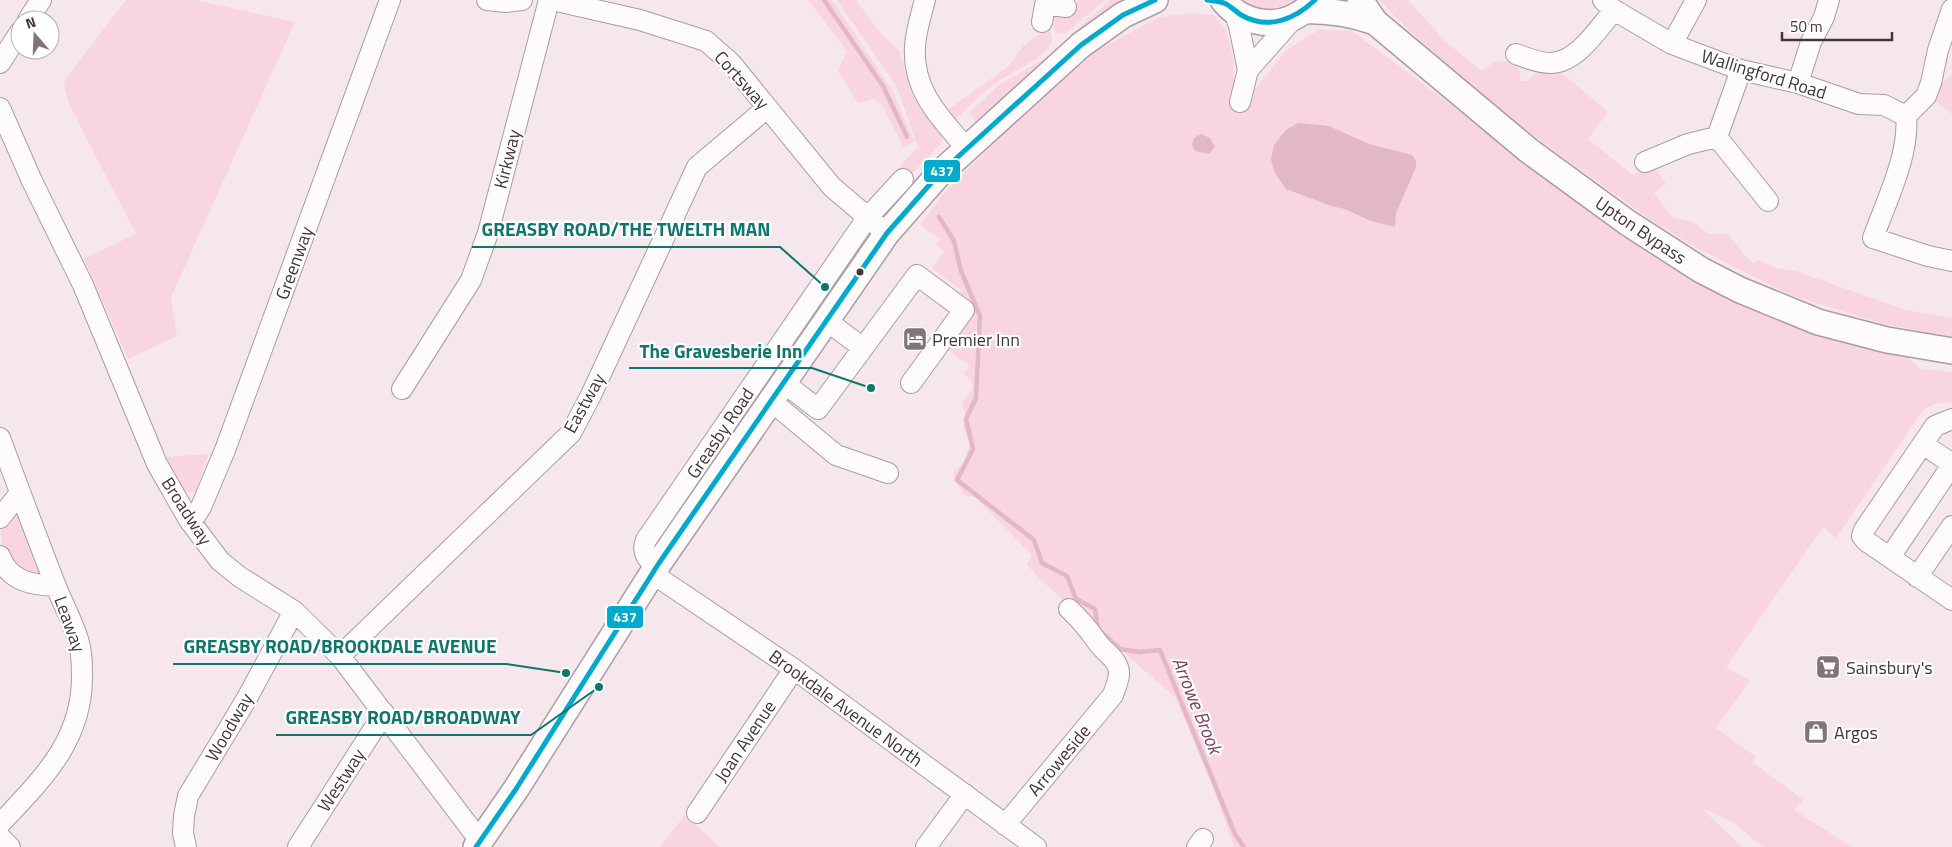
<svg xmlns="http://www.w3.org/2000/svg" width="1952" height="847" font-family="'Titillium Web',sans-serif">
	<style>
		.green { fill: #f9d5e1 }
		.water { fill: #e2b7c6 }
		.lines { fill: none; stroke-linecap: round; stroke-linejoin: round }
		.stream { stroke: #e2b7c6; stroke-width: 4.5 }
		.minor-casing { stroke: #aa9da1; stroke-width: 22 }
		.major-casing { stroke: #aa9da1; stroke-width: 28 }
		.minor { stroke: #fefbfc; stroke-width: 20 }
		.major { stroke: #fefbfc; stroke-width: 25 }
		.bus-1-casing { stroke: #fff; stroke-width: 9 }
		.bus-1 { stroke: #00a9ce; stroke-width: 5 }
		.bus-dot { fill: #43363a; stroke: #fff; stroke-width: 2 }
		.labels { text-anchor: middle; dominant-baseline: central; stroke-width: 4.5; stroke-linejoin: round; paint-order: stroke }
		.street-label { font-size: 18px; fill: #43363a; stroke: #fff }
		.poi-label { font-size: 18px; fill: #43363a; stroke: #fff; text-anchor: start }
		.water-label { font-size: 19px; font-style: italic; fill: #813d57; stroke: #fff }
		.leader { fill: none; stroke: #0f766e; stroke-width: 2 }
		.callout-dot { fill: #0f766e; stroke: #fff; stroke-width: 2 }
		.callout-label { font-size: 19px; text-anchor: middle; font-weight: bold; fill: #0f766e; stroke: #fff; stroke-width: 4.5; stroke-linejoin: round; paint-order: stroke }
		.line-badge { stroke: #fff; stroke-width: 2 }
		.badge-label { font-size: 14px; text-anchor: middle; font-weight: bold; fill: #fff }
	</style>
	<rect width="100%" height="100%" fill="#f6e7ec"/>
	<path class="green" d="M126,0H195L295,22L171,297L177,336L128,359L84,259L136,234L69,104L64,85L67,77Z
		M808,0H832L892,90L914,141L904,148L882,105L874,99L858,103L838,71L847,51Z
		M837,0H856L882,35L899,50L910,89L920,109L939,129L943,137L941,144L908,178L900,166L918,147L897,87Z
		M1078,0H1105L1065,34L1056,33L1051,20L1053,16L1073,13Z
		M1110,0H1128L1069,41L1023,80L976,123L969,113L999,85L1044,59Z
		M1241,0H1297C1280,13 1258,13 1241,0Z
		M1379,0H1408L1446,42L1482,71C1496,59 1501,58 1518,65L1521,81H1528C1536,70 1543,69 1556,68L1608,112L1588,139L1633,175L1647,167L1655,168L1666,184L1654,193L1673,218L1693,222L1709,234H1728L1746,257L1754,263L1758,260L1777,268L1795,271L1906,310L1952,318V337L1880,323L1788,294L1695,247L1648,218L1518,125L1427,48Z
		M1192,13L1214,15L1226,30L1233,59L1235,100L1243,103L1287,50L1320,29L1352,31L1598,214L1901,352L1921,369L1952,372V402L1934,404L1923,410L1836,538L1823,527L1726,667L1750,681L1716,728L1756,757L1752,762L1803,800L1794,810L1852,847H1763L1731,821L1701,808L1742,847H1234L1216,795L1176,698L1042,581L1027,565L1032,555L975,497L965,496L955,479L954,470L963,464L970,444L963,427L966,419L962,403L973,388L971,379L964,374L970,366L948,350L967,323L966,305L957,298L961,290L932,268L944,251L936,244L940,239L920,225L943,194L1035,104L1090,54L1160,17Z
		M1048,28C1052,34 1054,39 1050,46C1041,60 1013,71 999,81C983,91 969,107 955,120L946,111L1010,65L1022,47Z
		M1952,74V114L1931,98L1936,89Z
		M209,454L195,492L190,493L184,490L166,457Z
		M18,511L47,579L28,578L3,554L1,529L4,517Z
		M685,815L720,847H660Z"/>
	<path class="water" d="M1298,123L1329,126L1369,144L1412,155L1416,161V167L1396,213L1395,227L1371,221L1345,209L1331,206L1286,189L1275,173L1271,160L1274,145L1286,130Z
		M1201,134L1210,138L1215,146L1209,154L1195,151L1192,145L1194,138Z"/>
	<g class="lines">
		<path class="stream" d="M824,0L883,86L907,137
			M939,217L954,241L961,271L980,316L976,398L966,419L973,449L957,480L1034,540L1042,563L1067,576L1076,599L1095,609L1098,629L1120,649L1139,652L1160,650L1235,834L1244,847"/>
		<defs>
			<path id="minor" d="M487,0L506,2L522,0
				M552,0L640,20L706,41L731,63L832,187L878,226
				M925,0C921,15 916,31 915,46C912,91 940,117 967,149
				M1603,0L1614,10L1672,44L1741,70L1798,83L1859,104L1884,105L1906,116
				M1046,4L1066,7
				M1234,11L1239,26L1248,70L1240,102
				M28,20L41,0
				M1042,22L1046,0
				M1672,44L1696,0
				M1516,54C1527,58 1538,63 1550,63C1577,63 1598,29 1614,10
				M0,63L20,32
				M1248,70L1294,18
				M1741,70L1717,137L1768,201
				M1798,83L1811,42L1824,17L1829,0
				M0,108L32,181L83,285L157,464L189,520L220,561L240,577L294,611L340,656L480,841
				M1906,116C1910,154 1886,202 1873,238L1928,256L1952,261
				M1906,116L1926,96L1931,83L1938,50L1952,9
				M1645,162L1688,144L1717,137
				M827,321L863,348
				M784,383L818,409L917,275L964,310L911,383
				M402,389L471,280L488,233L549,0
				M771,401L836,455L888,473
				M1952,419L1935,426L1864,530L1862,536L1866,541L1952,600
				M0,438C18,487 36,535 55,584C62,602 72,620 78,639C82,652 82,664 82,677C82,742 41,780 0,824
				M1923,444L1952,464
				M0,518L20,493
				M189,520L196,515L201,507L225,450L390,0
				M0,556C9,581 31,585 56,586
				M1890,557L1952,465
				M658,565C647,561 641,552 646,540L867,218L903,179
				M653,574L794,669L1036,847
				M1917,577L1952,526
				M340,656L571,433L591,395L697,167L767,108
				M697,813L794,669
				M1005,825L1113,695C1115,689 1118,682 1119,675C1120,660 1105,653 1098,643C1089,630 1081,620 1069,609
				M0,837L10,847
				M186,847L183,833L184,816L188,796L246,700L294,611
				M298,847L384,713
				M926,847L965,794
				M1197,847L1203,839"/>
			<path id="major" d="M1223,0C1239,21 1270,29 1294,17C1303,13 1309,7 1315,0
				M1360,0L1375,22L1528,150L1628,223L1701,270L1740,290L1818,322L1887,340L1952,351
				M1305,11C1330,10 1351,14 1375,22
				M476,847L516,789L659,563L887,233L939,174L1081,45L1123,15L1155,0"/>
		</defs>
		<use href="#minor" class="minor-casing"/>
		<use href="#major" class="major-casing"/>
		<use href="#minor" class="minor"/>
		<use href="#major" class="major"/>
		<defs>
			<path id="bus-1" d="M1207,0C1213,1 1221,1 1226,4C1232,7 1237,13 1243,16C1269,30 1295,19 1315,0
				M476,847L516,789L659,563L887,233L939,174L1081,45L1123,15L1155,0"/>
		</defs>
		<use href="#bus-1" class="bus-1-casing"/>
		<use href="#bus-1" class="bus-1"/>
	</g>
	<defs>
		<symbol id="hotel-square" viewBox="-11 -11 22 22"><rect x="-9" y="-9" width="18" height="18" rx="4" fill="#827478" stroke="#fff"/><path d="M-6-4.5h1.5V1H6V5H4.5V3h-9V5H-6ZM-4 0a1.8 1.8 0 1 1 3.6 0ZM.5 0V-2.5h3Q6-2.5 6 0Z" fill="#fff"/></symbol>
		<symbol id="supermarket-square" viewBox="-11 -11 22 22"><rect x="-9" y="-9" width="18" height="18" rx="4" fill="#827478" stroke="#fff"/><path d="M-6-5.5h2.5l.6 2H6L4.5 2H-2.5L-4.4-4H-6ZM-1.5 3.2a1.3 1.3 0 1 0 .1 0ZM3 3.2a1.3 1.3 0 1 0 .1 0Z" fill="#fff"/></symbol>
		<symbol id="shop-square" viewBox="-11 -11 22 22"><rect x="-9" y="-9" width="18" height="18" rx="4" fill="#827478" stroke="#fff"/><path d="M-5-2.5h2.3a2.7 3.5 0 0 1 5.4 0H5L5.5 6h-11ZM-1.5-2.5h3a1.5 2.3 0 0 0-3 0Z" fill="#fff"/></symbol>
	</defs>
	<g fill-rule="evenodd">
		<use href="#hotel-square" x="901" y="325" width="28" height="28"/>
		<use href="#supermarket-square" x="1814" y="653" width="28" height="28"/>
		<use href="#shop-square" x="1802" y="718" width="28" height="28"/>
	</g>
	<circle class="bus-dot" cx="860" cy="272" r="4.5"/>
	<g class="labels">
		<g class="street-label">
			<text transform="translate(1764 74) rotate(17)">Wallingford Road</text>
			<text transform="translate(742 80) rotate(48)">Cortsway</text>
			<text transform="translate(507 159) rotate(-76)">Kirkway</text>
			<text transform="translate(1641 230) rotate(34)">Upton Bypass</text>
			<text transform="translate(294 263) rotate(-70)">Greenway</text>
			<text transform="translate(584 403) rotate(-61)">Eastway</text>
			<text transform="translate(720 433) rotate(-56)">Greasby Road</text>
			<text transform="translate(187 511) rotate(57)">Broadway</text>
			<text transform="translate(70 624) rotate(70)">Leaway</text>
			<text transform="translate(846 708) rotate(36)">Brookdale Avenue North</text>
			<text transform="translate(229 727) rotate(-60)">Woodway</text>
			<text transform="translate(745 741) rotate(-56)">Joan Avenue</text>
			<text transform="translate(1059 760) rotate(-50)">Arroweside</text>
			<text transform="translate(341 780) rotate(-57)">Westway</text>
		</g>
		<g class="poi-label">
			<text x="932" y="339">Premier Inn</text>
			<text x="1846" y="667">Sainsbury's</text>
			<text x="1834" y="732">Argos</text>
		</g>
		<g class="water-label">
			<text transform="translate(1198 705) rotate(68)">Arrowe Brook</text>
		</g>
	</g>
	<path class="leader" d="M825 287L780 247H472M871 388L812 368H629M566 673L506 664H173M599 687L531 735H276"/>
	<g class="callout-dot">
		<circle cx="825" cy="287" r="5"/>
		<circle cx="871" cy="388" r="5"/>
		<circle cx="566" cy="673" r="5"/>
		<circle cx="599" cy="687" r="5"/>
	</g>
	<g class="callout-label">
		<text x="626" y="236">GREASBY ROAD/THE TWELTH MAN</text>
		<text x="721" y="358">The Gravesberie Inn</text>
		<text x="340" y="653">GREASBY ROAD/BROOKDALE AVENUE</text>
		<text x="403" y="724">GREASBY ROAD/BROADWAY</text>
	</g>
	<g class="line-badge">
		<rect x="923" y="159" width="38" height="24" rx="5" fill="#00a9ce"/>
		<rect x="606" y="605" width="38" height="24" rx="5" fill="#00a9ce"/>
	</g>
	<g class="badge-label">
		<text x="942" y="176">437</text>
		<text x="625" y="622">437</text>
	</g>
	<g transform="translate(35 35) rotate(341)"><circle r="24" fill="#ffffff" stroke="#b4afb0"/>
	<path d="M0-4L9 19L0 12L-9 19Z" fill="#827478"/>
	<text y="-8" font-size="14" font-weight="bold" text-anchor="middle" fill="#43363a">N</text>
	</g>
	<path d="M1782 32v8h110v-8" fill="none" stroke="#43363a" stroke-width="2.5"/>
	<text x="1790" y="32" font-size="15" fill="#43363a" stroke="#ffffff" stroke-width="4" paint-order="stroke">50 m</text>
</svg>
